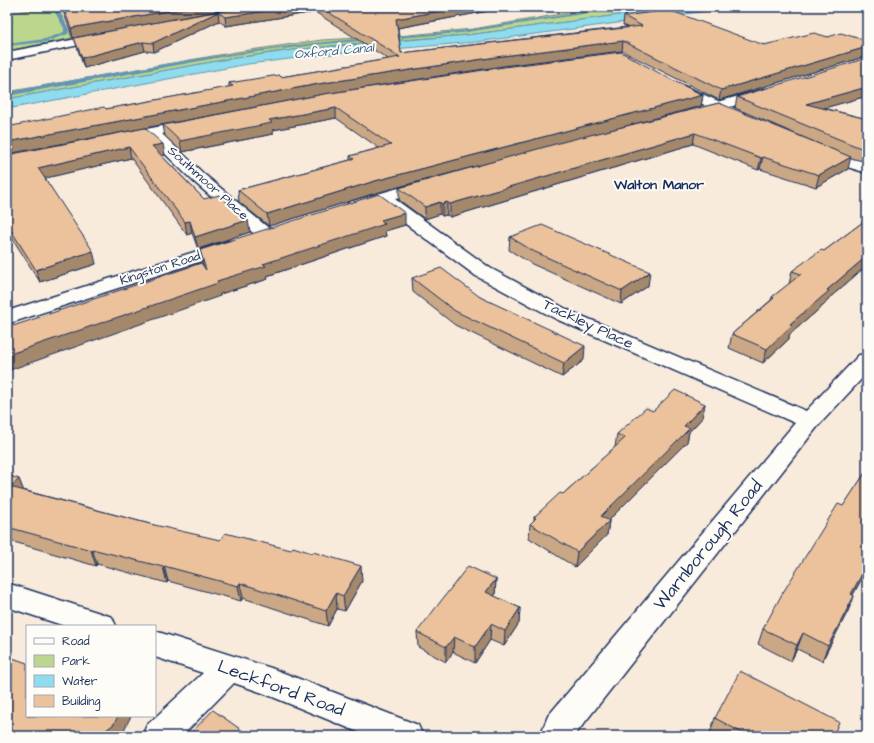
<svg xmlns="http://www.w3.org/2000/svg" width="874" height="743" font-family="'Architects Daughter',sans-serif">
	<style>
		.green { fill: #bdd68d; stroke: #6c8276 }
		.water { fill: #8edcee; stroke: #6097b4 }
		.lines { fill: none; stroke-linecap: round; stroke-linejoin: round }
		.stream { fill: #6097b4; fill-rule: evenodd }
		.street-casing { stroke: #1b2f5e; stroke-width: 3 }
		.secondary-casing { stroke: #1b2f5e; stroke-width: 3 }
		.street { fill: #fdfcf7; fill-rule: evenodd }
		.secondary { fill: #fdfcf7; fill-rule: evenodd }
		.wall { fill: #caa785; stroke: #1b2f5e }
		.shaded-wall { fill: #a4886c; stroke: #1b2f5e }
		.building { fill: #ebc29b; stroke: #1b2f5e }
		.labels { text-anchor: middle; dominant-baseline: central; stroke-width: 4; stroke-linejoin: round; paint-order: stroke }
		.far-water-label { font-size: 13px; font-style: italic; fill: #385a82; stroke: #fdfcf7 }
		.far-street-label { font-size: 13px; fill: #1b2f5e; stroke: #fdfcf7 }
		.far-quarter-label { font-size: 14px; font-weight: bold; fill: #1b2f5e; stroke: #fdfcf7 }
		.street-label { font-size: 15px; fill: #1b2f5e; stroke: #fdfcf7 }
		.near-street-label { font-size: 18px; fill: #1b2f5e; stroke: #fdfcf7 }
	</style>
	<rect width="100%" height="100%" fill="#f8ebdb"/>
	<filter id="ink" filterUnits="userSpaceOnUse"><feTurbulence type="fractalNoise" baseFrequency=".025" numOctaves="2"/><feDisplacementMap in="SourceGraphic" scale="8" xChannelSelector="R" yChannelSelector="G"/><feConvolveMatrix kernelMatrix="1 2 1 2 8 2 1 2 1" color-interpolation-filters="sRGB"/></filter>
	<g filter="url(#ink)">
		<path class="green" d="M47,7H58L72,38L7,51V14Z
			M595,7H680L467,35L349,44L276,52L228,59L7,99V92L236,52L322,40L398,36L473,29L597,8Z"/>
		<path class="water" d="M680,7H737L476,42L323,55L248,64L7,109V99L228,59L301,49L467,35Z"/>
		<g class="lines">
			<path class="stream" d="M60,7H70L58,10L68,28V34L45,42L7,46V44L45,39L64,32V28L53,9Z
				M622,7H640L602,11L461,33L388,39L386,38L388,37L461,31L602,9Z
				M371,38H373V40L325,44L233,55L7,96V92C128,70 248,47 371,38Z"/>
			<defs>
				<path id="street" d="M104,34L108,35L110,37L108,39L7,60V52Z
					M675,82L743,112L745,115L743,118L738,119L733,118L670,89L668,86L670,83Z
					M194,120L199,121L201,124L199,127L162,134L205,175L271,230L274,234L271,238L265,239L259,238L193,181L148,137L120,142L115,141L113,138L115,135L120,134Z
					M823,147L867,163V173L844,166L818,155L815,152L818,149Z
					M382,193L388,194L490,268L570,311L806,411L859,355L867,354V373L818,426L574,736H540L548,716L795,423L556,319L476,276L376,202L374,198L376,194Z
					M7,583L112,617L116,626H65L7,607Z
					M155,631L271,668L418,725L423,736H368L263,693L234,683L182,736H142L147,725L203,673L155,657Z"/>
				<path id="secondary" d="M765,89L770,90L772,93L770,96L696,116L691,115L689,112L691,109Z
					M427,180L433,182L435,185L433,188L355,211L349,210L347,206L349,202Z
					M229,241L235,242L238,246L235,250L7,324V311Z"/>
			</defs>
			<use href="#street" class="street-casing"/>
			<use href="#secondary" class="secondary-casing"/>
			<use href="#street" class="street"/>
			<use href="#secondary" class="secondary"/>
		</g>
		<path class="wall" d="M63,7H239L186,17L244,7H509L398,28L401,53L627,27L623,25L624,16L764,45L828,37L867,41V56L719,100L622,51L503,66L325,94L106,109L229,87V83L281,77L388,59L315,12L226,26L219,21L154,52L145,51L84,68L74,38L147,24L73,38L64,14Z
			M670,79L703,95L701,106L587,136L719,103L848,169L816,187L760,169L758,170L693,144L450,217L447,215L442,216L440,214L425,219L399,200V188L546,147L376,193L269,226L239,202L238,190L350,160V156L379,148L336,118L273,130V134L182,152L165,136L163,125L324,94Z
			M867,96L824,108L867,119V158L863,161L854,159L735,108L737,97Z
			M145,128L165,155L162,156L204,199L250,232L198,249L192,233L187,235L131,158L45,178L96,264L40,282L7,230V155Z
			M867,219V268L865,267L827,300L825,304L789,335V339L763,363L729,348L732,334L771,300L772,297L789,284L792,271L824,251Z
			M405,225L385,231L386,236L267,276L268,279L220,294V296L203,266L200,250Z
			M510,237L648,286L621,304L532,264L509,250Z
			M412,278L480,297L584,360L562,377L455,325L413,292Z
			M705,404L702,418L689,432L687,442L609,520V521L607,535L575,567L529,538L530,524L534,520V517L563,494L615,447L617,434L653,411Z
			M867,470V569L853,595L854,596L848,611L822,661L797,649L791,661L758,644L763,629Z
			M7,475L19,479L23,490L362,581L345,611L337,609L328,626L243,598L241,601L168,581L167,583L97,564L96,566L7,540Z
			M496,579L495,595L494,596L520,608L519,623L504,646L490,640L475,663L453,652L446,662L418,647L417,632Z
			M715,718L833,736H716L710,733Z"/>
		<path class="shaded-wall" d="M191,7H239L73,38L71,28Z
			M294,7H315V12L226,26L225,17Z
			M462,7H509L397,28L396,19Z
			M218,12L219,21L154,52L153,43Z
			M623,41L622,51L503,66L325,94L7,154V142L324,83L503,56Z
			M143,42L145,51L84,68L82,58Z
			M867,47V56L719,100L721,90Z
			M867,87V96L803,114L806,104Z
			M703,95L701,106L376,193L269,226L267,214L375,181Z
			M336,108V118L273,130V134L182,152L180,141L269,120Z
			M695,133L693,144L450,217V204Z
			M163,144L165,155L155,157L152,146Z
			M129,147L131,158L42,179L38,168Z
			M866,149H867V158L863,161Z
			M763,157L760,169L758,170L761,158Z
			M851,157L848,169L816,187L819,175Z
			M440,202V214L425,219V207Z
			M447,202V215L442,216V204Z
			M405,213V225L385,231L386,236L267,276L268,279L220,294V296L7,371V355L217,281L263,264L381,220Z
			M248,220L250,232L198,249L195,237Z
			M190,221L192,233L187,235L185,222Z
			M93,251L96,264L40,282L36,270Z
			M867,256V261L865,267L827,300L825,304L789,335V339L763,363L767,349L790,324L827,290Z
			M650,272L648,286L621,304L622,291Z
			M585,346L584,360L562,377L564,363Z
			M705,404L702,418L689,432L687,442L599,530L601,516L684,426Z
			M19,479L25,494L10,487Z
			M609,521L607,535L575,567L577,552Z
			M92,549L97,564L96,566L91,550Z
			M867,565V569L845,609L851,594Z
			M164,566L168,581L167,583L163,567Z
			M361,566L362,581L345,611L343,596Z
			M496,579L495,595L486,607V592Z
			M240,583L243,598L241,601L238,586Z
			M336,593L337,609L328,626L326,611Z
			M854,596L848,611L822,661L828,646Z
			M520,608L519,623L504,646L505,631Z
			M491,624L490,640L475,663V647Z
			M803,633L797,649L791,661L797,645Z
			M454,637L453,652L446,662V647Z
			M118,716H131L121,736H98Z"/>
		<path class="building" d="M63,7H191L71,28Z
			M244,7H294L225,17L218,12L153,43L143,42L82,58L74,38L169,20Z
			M320,7H462L396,19L401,53L642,26L624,16L669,10L764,45L814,33L828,37L841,33L867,41V47L721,90L623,41L503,56L324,83L7,142V127L104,107L106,109L233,86L229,83L279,75L281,77L400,57Z
			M621,52L670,79L703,95L375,181L267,214L238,190L354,159L350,156L391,145L336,108L269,120L272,123L180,141L163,125L324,94L504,67Z
			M867,58V87L806,104L867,119V149H866L858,147L737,97Z
			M719,103L851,157L819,175L763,157L761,158L695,133L450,204L447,202L442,204L440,202L425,207L399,188L566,141Z
			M145,128L163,144L152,146L204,199L219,195L248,220L195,237L190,221L185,222L129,147L38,168L93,251L36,270L7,224V155Z
			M379,194L405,213L381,220L385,224L263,264L266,266L217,281L218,283L7,355V328L201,263L206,270L200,250Z
			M867,219V256L827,290L829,291L790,324L792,325L767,349L732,334L774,298L772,297L801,274L792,271L821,250L824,251Z
			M542,225L650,272L622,291L533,251L510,237Z
			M441,268L480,297L585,346L564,363L455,311L412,278Z
			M675,390L705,404L684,426L690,428L601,516L609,521L577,552L530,524L536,518L534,517L560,493L563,494L625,438L617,434L646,408L653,411Z
			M867,470V565L851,594L854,596L828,646L803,633L797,645L763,629L782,594L838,504L843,506Z
			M7,475L19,479L10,487L150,524L220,540L225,533L291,550L293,547L312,553L313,552L361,566L343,596L336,593L326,611L240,583L238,586L164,566L163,567L92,549L91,550L7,527Z
			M468,566L496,579L486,592L520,608L505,631L491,624L475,647L454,637L446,647L417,632Z
			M7,656L27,663V716H118L114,724L98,736H7Z
			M740,671L839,722L833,736H748L715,718Z
			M213,710L250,736H188Z"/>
	</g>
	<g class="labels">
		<g class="far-water-label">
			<text transform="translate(334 51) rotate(-5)">Oxford Canal</text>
		</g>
		<g class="far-street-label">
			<text transform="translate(208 183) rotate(42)">Southmoor Place</text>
			<text transform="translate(160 268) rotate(-18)">Kingston Road</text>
		</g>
		<g class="far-quarter-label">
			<text x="659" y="185">Walton Manor</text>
		</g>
		<g class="street-label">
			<text transform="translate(588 324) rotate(25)">Tackley Place</text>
		</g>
		<g class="near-street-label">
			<text transform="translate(708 545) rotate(-51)">Warnborough Road</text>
			<text transform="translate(281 688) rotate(20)">Leckford Road</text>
		</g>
	</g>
	<rect width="874" height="743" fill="none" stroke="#fdfcf7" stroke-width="24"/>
	<rect x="12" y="12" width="850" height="719" fill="none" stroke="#1b2f5e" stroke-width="1.5" filter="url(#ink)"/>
	<rect x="26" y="625" width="130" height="92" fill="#fdfcf7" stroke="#a3aaba"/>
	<rect x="34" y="638" width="20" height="6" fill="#fdfcf7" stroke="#a3aaba"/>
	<text x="62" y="645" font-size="12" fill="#1b2f5e">Road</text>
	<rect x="34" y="655" width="20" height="12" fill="#bdd68d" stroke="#a3aaba"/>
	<text x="62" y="665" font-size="12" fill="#1b2f5e">Park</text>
	<rect x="34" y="675" width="20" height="12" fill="#8edcee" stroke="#a3aaba"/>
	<text x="62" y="685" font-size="12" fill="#1b2f5e">Water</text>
	<rect x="34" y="695" width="20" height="12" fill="#ebc29b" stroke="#a3aaba"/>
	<text x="62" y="705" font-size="12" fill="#1b2f5e">Building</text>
</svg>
